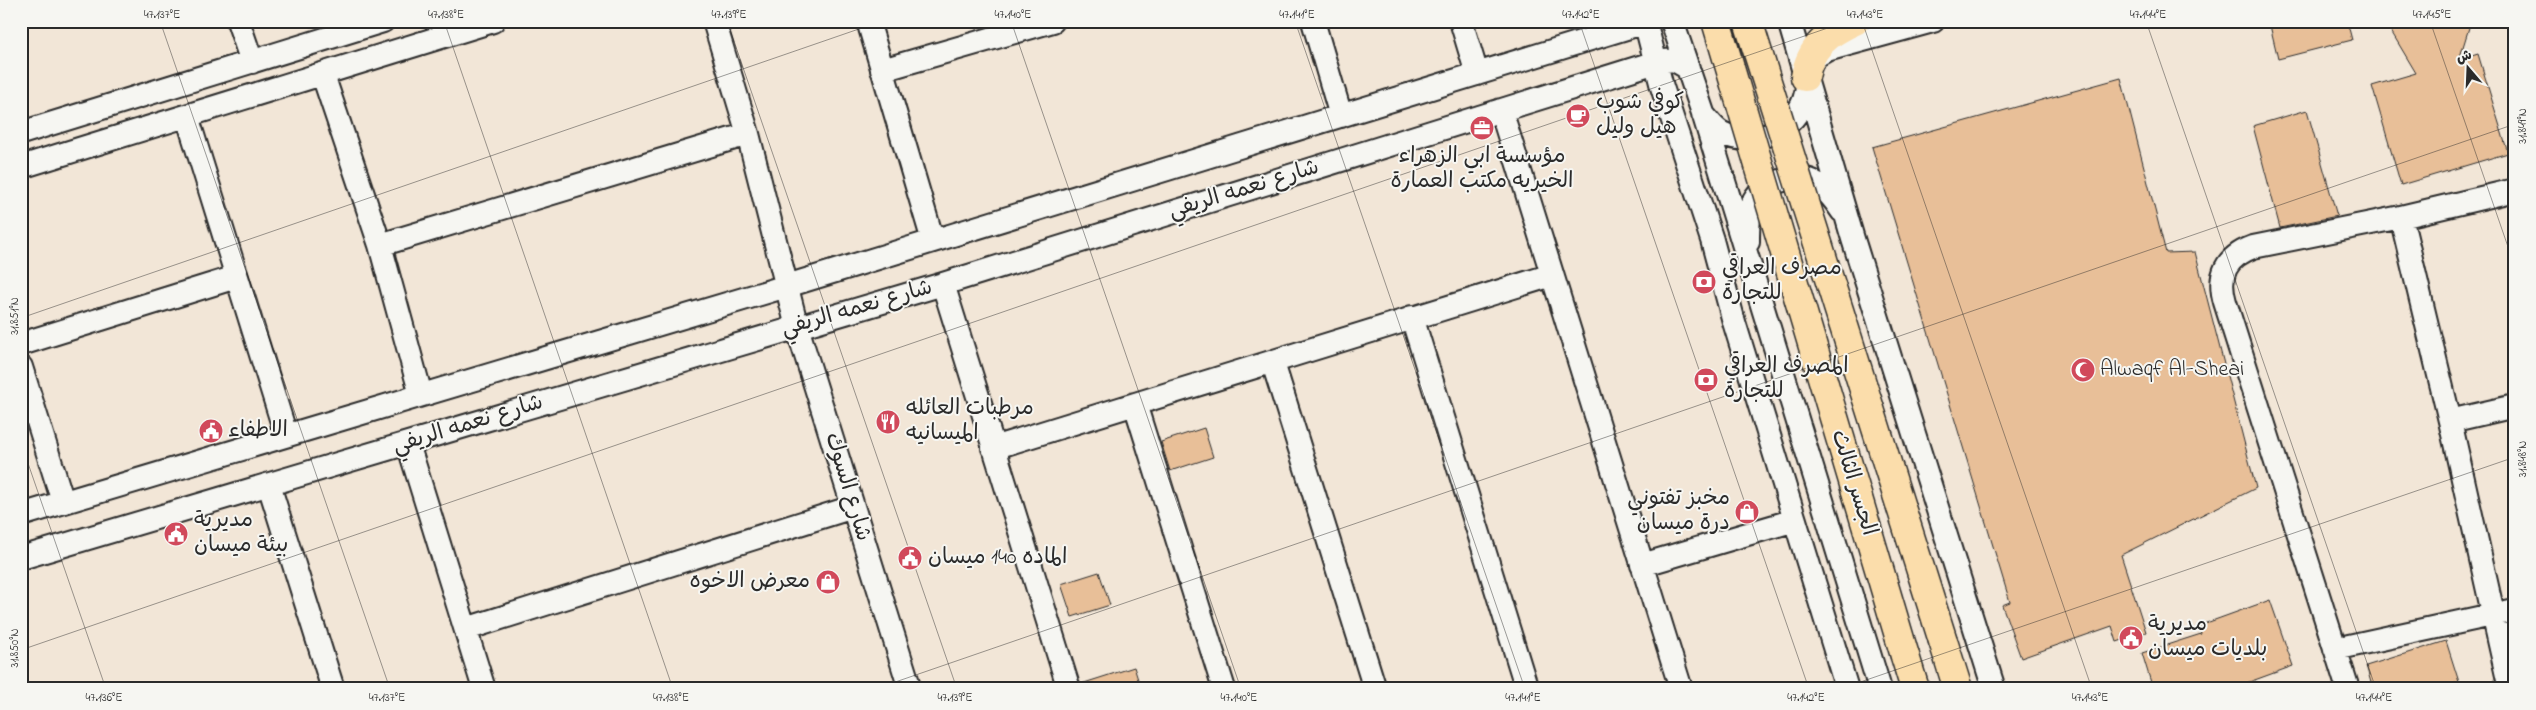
<svg xmlns="http://www.w3.org/2000/svg" width="2536" height="710" font-family="'Indie Flower','Playpen Sans Arabic',sans-serif">
	<style>
		.building { fill: #e8bf98; stroke: #2b2b2b }
		.lines { fill: none; stroke-linecap: round; stroke-linejoin: round }
		.minor-casing { stroke: #2b2b2b; stroke-width: 26 }
		.major-casing { stroke: #2b2b2b; stroke-width: 31 }
		.minor { stroke: #f6f6f2; stroke-width: 22 }
		.major { stroke: #fbddab; stroke-width: 28 }
		.major-bridge-casing { stroke: #2b2b2b; stroke-width: 31; stroke-linecap: butt }
		.major-bridge { stroke: #fbddab; stroke-width: 28 }
		.ticks { fill: none; stroke: #2b2b2b; stroke-width: 1; stroke-opacity: 0.45 }
		.labels { text-anchor: middle; dominant-baseline: central; stroke-width: 4; stroke-linejoin: round; paint-order: stroke }
		.poi-label { font-size: 22px; fill: #2b2b2b; stroke: #f6f6f2; text-anchor: start }
		.street-label { font-size: 22px; fill: #2b2b2b; stroke: #f6f6f2 }
		.neatline { fill: none; stroke: #2b2b2b; stroke-width: 2 }
		.ticks-label { font-size: 12px; text-anchor: middle; fill: #2b2b2b }
	</style>
	<rect width="100%" height="100%" fill="#f2e6d7"/>
	<filter id="ink" filterUnits="userSpaceOnUse"><feTurbulence type="fractalNoise" baseFrequency=".02" numOctaves="2"/><feDisplacementMap in="SourceGraphic" scale="10" xChannelSelector="R" yChannelSelector="G"/><feConvolveMatrix kernelMatrix="1 2 1 2 8 2 1 2 1" color-interpolation-filters="sRGB"/></filter>
	<g filter="url(#ink)">
		<path class="building" d="M2269,21H2347L2352,40L2278,59Z
			M2385,21H2471L2459,60L2478,54L2508,153L2401,185L2372,86L2416,73Z
			M2121,78L2166,253L2195,252L2256,488L2121,555L2146,632L2117,642L2112,626L2021,658L2002,605L2010,602L1872,147Z
			M2307,110L2337,216L2280,228L2253,126Z
			M1204,428L1213,457L1170,471L1161,442Z
			M1099,572L1110,605L1072,617L1061,584Z
			M2270,600L2293,666L2230,689H2153L2142,653L2201,634L2198,626Z
			M2446,641L2459,682L2437,689H2373L2366,666Z
			M1134,667L1141,689H1082L1081,684Z"/>
		<g class="lines">
			<defs>
				<path id="minor" d="M238,21L252,62
					M714,21L748,134L797,327L910,689
					M868,21L933,241
					M1313,21L1341,116
					M1461,21L1477,74
					M1645,21L1662,87L1712,240L1734,322L1847,689
					M1672,21L1703,113L1880,689
					M1789,21L1853,239L1994,689
					M1811,63L1818,55L1827,50L1933,21
					M882,70L1053,21
					M323,75L380,245L421,395
					M1501,110L1681,689
					M1703,114C1708,120 1714,129 1722,133C1758,151 1805,125 1807,85
					M187,116L286,435
					M21,133L383,21
					M21,167L493,21
					M2401,217L2450,421L2510,689
					M1748,242C1748,228 1748,213 1754,200C1763,183 1794,173 1812,181C1825,187 1834,199 1842,211
					M380,245L748,134
					M943,284L1069,689
					M1412,317L1527,689
					M21,344L236,277
					M1273,363L1375,689
					M21,367L63,502
					M1135,404L1224,689
					M2450,421L2515,406
					M408,444L484,689
					M993,448L1552,275
					M269,485L333,689
					M21,515L790,285L1649,21
					M21,558L943,284L1656,62L1674,60L1688,68
					M1642,565L1795,520
					M466,629L853,507
					M2335,649L2515,610
					M2348,689L2225,302C2217,275 2226,257 2253,247L2401,217L2515,190"/>
				<path id="major" d="M1805,77C1810,47 1828,33 1855,21
					M1943,641L1958,689
					M1905,656L1915,689"/>
			</defs>
			<use href="#minor" class="minor-casing"/>
			<use href="#major" class="major-casing"/>
			<use href="#minor" class="minor"/>
			<use href="#major" class="major"/>
			<defs>
				<path id="major-bridge" d="M1716,21L1905,656
					M1748,21L1943,641"/>
			</defs>
			<use href="#major-bridge" class="major-bridge-casing"/>
			<use href="#major-bridge" class="major-bridge"/>
		</g>
	</g>
	<path class="ticks" d="M160,21L390,689M444,21L673,689M727,21L957,689M1011,21L1241,689M1295,21L1525,689M1579,21L1809,689M1862,21L2092,689M2146,21L2376,689M2430,21L2515,267M21,318L882,21M21,443L106,689M21,650L1848,21M875,689L2515,124M1840,689L2515,457"/>
	<defs>
		<symbol id="cafe-disc" viewBox="-11 -11 22 22"><circle r="9.5" fill="#d1495b" stroke="#f6f6f2"/><path d="M-5.5-4.5H6V0H3Q3 3.5 0 3.5H-2.5Q-5.5 3.5-5.5 0ZM3-3.2v2h1.7v-2ZM-6 4.5H4V6H-6Z" fill="#fff"/></symbol>
		<symbol id="office-disc" viewBox="-11 -11 22 22"><circle r="9.5" fill="#d1495b" stroke="#f6f6f2"/><path d="M-6-3h4V-5.5h4V-3h4V5H-6ZM-1-4.5V-3h2v-1.5ZM-6 0V1H6V0Z" fill="#fff"/></symbol>
		<symbol id="bank-disc" viewBox="-11 -11 22 22"><circle r="9.5" fill="#d1495b" stroke="#f6f6f2"/><path d="M-6-4H6V4H-6ZM0-2.3a2.3 2.3 0 1 0 0 4.6a2.3 2.3 0 1 0 0-4.6Z" fill="#fff"/></symbol>
		<symbol id="mosque-disc" viewBox="-11 -11 22 22"><circle r="9.5" fill="#d1495b" stroke="#f6f6f2"/><path d="M3.5-4.9A6 6 0 1 0 3.5 4.9A5 5 0 1 1 3.5-4.9Z" fill="#fff"/></symbol>
		<symbol id="restaurant-disc" viewBox="-11 -11 22 22"><circle r="9.5" fill="#d1495b" stroke="#f6f6f2"/><path d="M-5-6h1v4h1v-4h1v4h1v-4h1v5L-1.5 .5V6h-2V.5L-5-1ZM5-6V6H3V1.5H1.5Q1.5-4 5-6Z" fill="#fff"/></symbol>
		<symbol id="civic-disc" viewBox="-11 -11 22 22"><circle r="9.5" fill="#d1495b" stroke="#f6f6f2"/><path d="M-.6-6.5H3V-4.5H.6V-3L4-1V1h2V6H-6V1h2V-1L-.6-3ZM-1.2 2.5V6h2.4V2.5Z" fill="#fff"/></symbol>
		<symbol id="shop-disc" viewBox="-11 -11 22 22"><circle r="9.5" fill="#d1495b" stroke="#f6f6f2"/><path d="M-5-2.5h2.3a2.7 3.5 0 0 1 5.4 0H5L5.5 6h-11ZM-1.5-2.5h3a1.5 2.3 0 0 0-3 0Z" fill="#fff"/></symbol>
	</defs>
	<g fill-rule="evenodd">
		<use href="#cafe-disc" x="1564" y="102" width="28" height="28"/>
		<use href="#office-disc" x="1468" y="114" width="28" height="28"/>
		<use href="#bank-disc" x="1690" y="268" width="28" height="28"/>
		<use href="#mosque-disc" x="2069" y="356" width="28" height="28"/>
		<use href="#bank-disc" x="1692" y="366" width="28" height="28"/>
		<use href="#restaurant-disc" x="874" y="408" width="28" height="28"/>
		<use href="#civic-disc" x="197" y="417" width="28" height="28"/>
		<use href="#shop-disc" x="1733" y="498" width="28" height="28"/>
		<use href="#civic-disc" x="162" y="520" width="28" height="28"/>
		<use href="#civic-disc" x="896" y="544" width="28" height="28"/>
		<use href="#shop-disc" x="814" y="568" width="28" height="28"/>
		<use href="#civic-disc" x="2117" y="624" width="28" height="28"/>
	</g>
	<g class="labels">
		<g class="poi-label">
			<text x="1596" y="103">كوفي شوب<tspan x="1596" dy="25">هيل وليل</tspan></text>
			<text x="1482" y="157" text-anchor="middle">مؤسسة ابي الزهراء<tspan x="1482" dy="25">الخيريه مكتب العمارة</tspan></text>
			<text x="1722" y="269">مصرف العراقي<tspan x="1722" dy="25">للتجارة</tspan></text>
			<text x="1724" y="367">المصرف العراقي<tspan x="1724" dy="25">للتجارة</tspan></text>
			<text x="2100" y="370">Alwaqf Al-Sheai</text>
			<text x="906" y="409">مرطبات العائله<tspan x="906" dy="25">الميسانيه</tspan></text>
			<text x="228" y="431">الاطفاء</text>
			<text x="1730" y="499" text-anchor="end">مخبز تفتوني<tspan x="1730" dy="25">درة ميسان</tspan></text>
			<text x="194" y="521">مديرية<tspan x="194" dy="25">بيئة ميسان</tspan></text>
			<text x="928" y="558">الماده 140 ميسان</text>
			<text x="810" y="582" text-anchor="end">معرض الاخوه</text>
			<text x="2148" y="625">مديرية<tspan x="2148" dy="25">بلديات ميسان</tspan></text>
		</g>
		<g class="street-label">
			<text transform="translate(1244 190) rotate(-17)">شارع نعمه الريفي</text>
			<text transform="translate(857 309) rotate(-16)">شارع نعمه الريفي</text>
			<text transform="translate(468 425) rotate(-17)">شارع نعمه الريفي</text>
			<text transform="translate(1853 483) rotate(73)">الجسر الثالث</text>
			<text transform="translate(847 487) rotate(73)">شارع السوك</text>
		</g>
	</g>
	<rect width="2536" height="710" fill="none" stroke="#f6f6f2" stroke-width="55"/>
	<g transform="translate(2468 68) rotate(341)" stroke="#f6f6f2" stroke-width="4" paint-order="stroke">
	<path d="M0-4L9 19L0 12L-9 19Z" fill="#2b2b2b"/>
	<text y="-8" font-size="14" font-weight="bold" text-anchor="middle" fill="#2b2b2b">ش</text>
	</g>
	<rect x="28" y="28" width="2480" height="654" class="neatline"/>
	<g class="ticks-label">
		<text x="162" y="18">47.137°E</text>
		<text x="446" y="18">47.138°E</text>
		<text x="729" y="18">47.139°E</text>
		<text x="1013" y="18">47.140°E</text>
		<text x="1297" y="18">47.141°E</text>
		<text x="1581" y="18">47.142°E</text>
		<text x="1865" y="18">47.143°E</text>
		<text x="2148" y="18">47.144°E</text>
		<text x="2432" y="18">47.145°E</text>
		<text transform="translate(2522 126) rotate(-90)" y="4">31.849°N</text>
		<text transform="translate(14 316) rotate(-90)" y="4">31.851°N</text>
		<text transform="translate(2522 459) rotate(-90)" y="4">31.848°N</text>
		<text transform="translate(14 648) rotate(-90)" y="4">31.850°N</text>
		<text x="104" y="701">47.136°E</text>
		<text x="387" y="701">47.137°E</text>
		<text x="671" y="701">47.138°E</text>
		<text x="955" y="701">47.139°E</text>
		<text x="1239" y="701">47.140°E</text>
		<text x="1523" y="701">47.141°E</text>
		<text x="1806" y="701">47.142°E</text>
		<text x="2090" y="701">47.143°E</text>
		<text x="2374" y="701">47.144°E</text>
	</g>
</svg>
